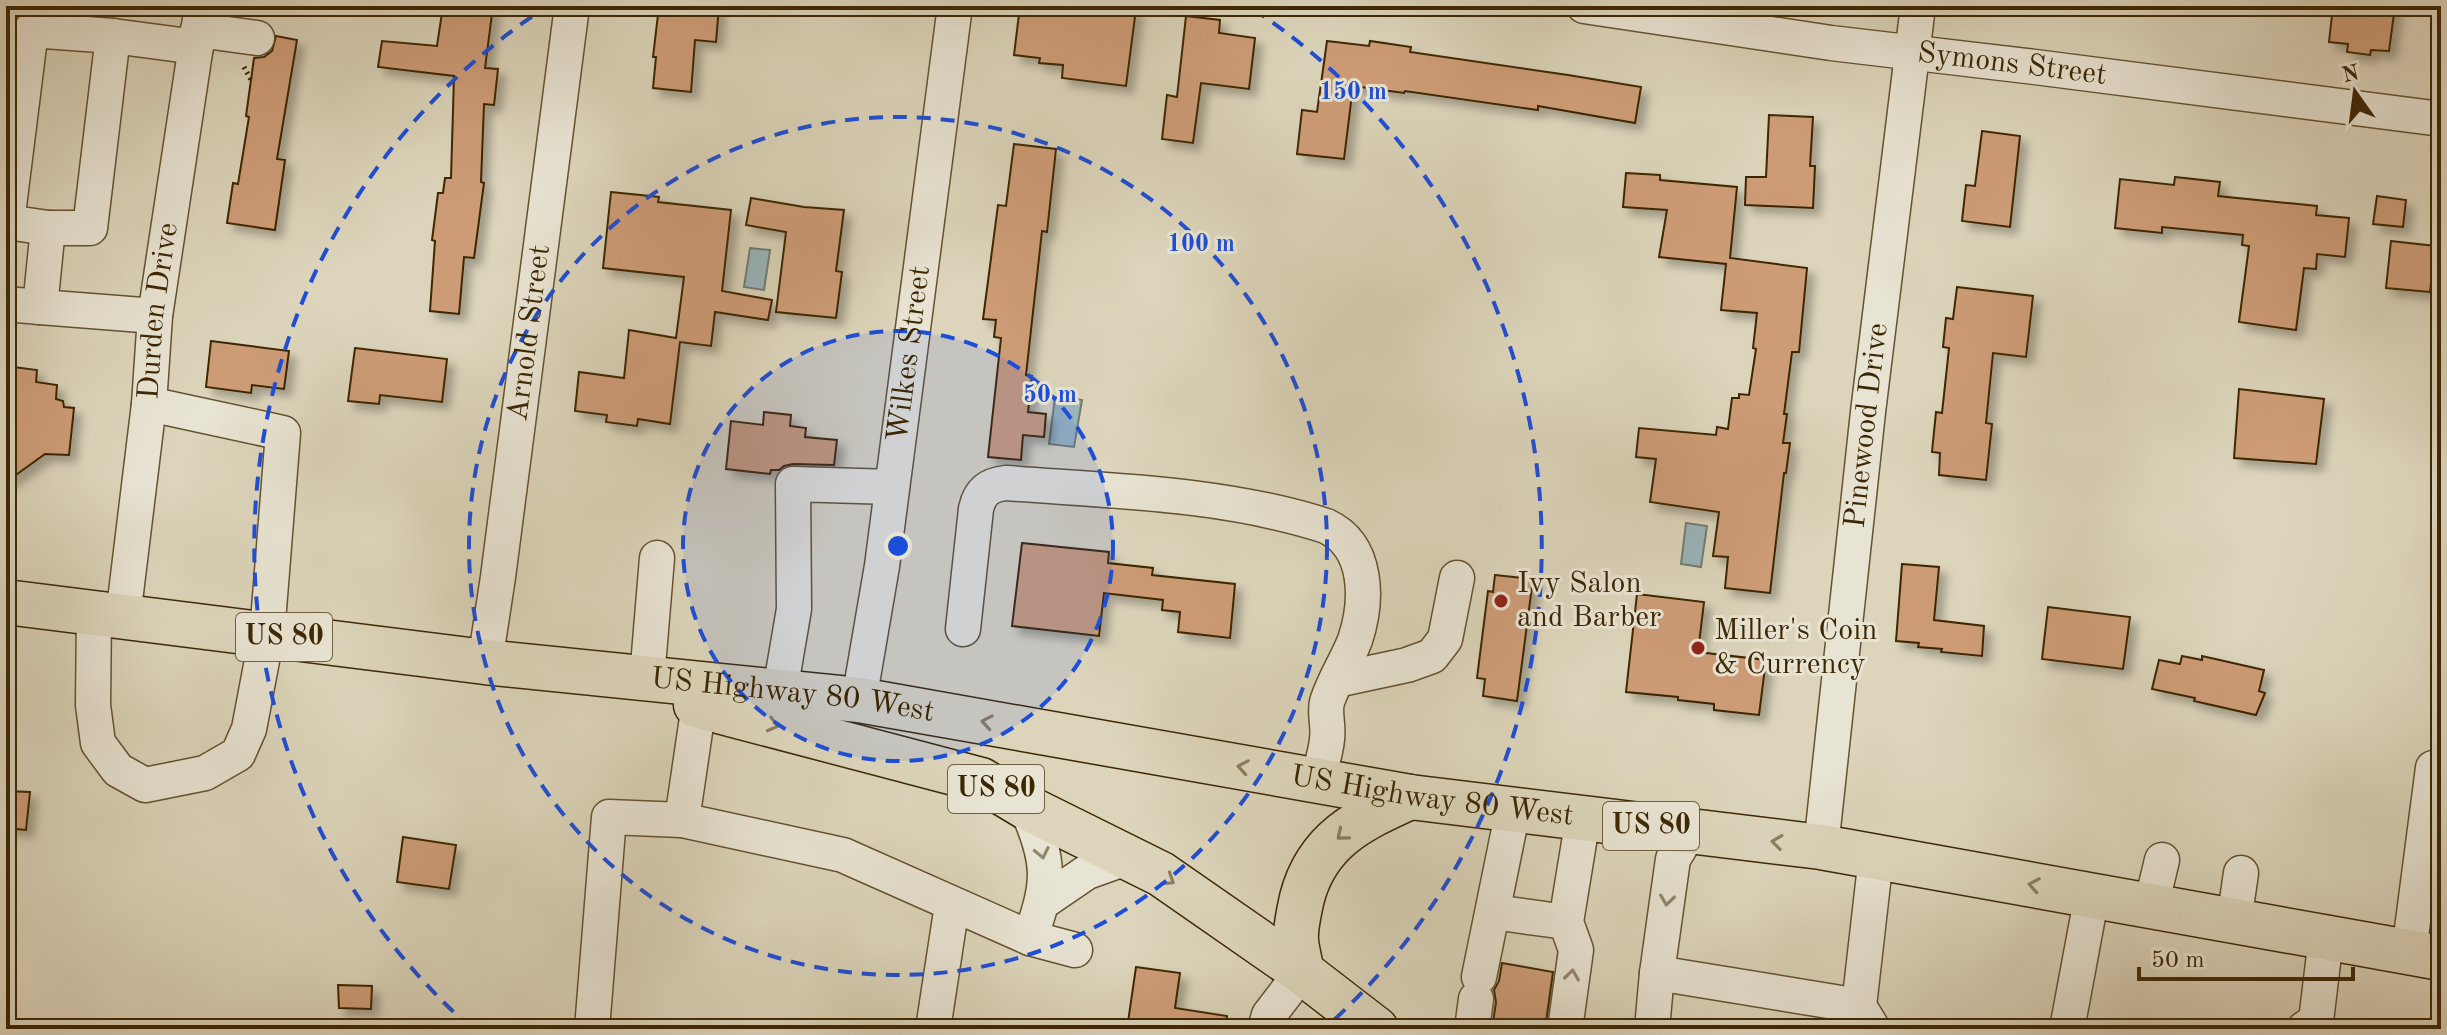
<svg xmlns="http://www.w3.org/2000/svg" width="2447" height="1035" font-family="'Old Standard TT',serif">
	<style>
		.water { fill: #99b5bc; stroke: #747c72; stroke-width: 2 }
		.building { fill: #cd9c77; stroke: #3d2703; stroke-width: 2; filter: url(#shadow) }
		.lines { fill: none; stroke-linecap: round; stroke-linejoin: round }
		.minor-casing { stroke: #655231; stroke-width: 37 }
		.major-casing { stroke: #3d2703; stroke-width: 47 }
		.path { stroke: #3d2703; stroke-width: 5; stroke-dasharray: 2 4; stroke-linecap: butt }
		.minor { stroke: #e8e4d3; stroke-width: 34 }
		.major { stroke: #dcd5bb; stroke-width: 44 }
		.oneway { stroke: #8c7e5f }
		.oneway2 { stroke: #92866b }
		.ring { fill: none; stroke: #1d4ed8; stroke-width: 4; stroke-dasharray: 14 10 }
		.poi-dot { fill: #8f2418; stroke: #e8e4d3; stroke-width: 3 }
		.labels { text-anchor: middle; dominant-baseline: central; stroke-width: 6; stroke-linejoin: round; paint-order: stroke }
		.shield { fill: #e8e4d3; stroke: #706041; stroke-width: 2 }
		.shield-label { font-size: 28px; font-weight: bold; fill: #3d2703 }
		.street-label { font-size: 30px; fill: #3d2703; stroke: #e8e4d3 }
		.poi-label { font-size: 30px; fill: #3d2703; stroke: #e8e4d3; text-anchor: start }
		.centre { fill: #1d4ed8; stroke: #e8e4d3; stroke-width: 4 }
		.ring-label { font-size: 24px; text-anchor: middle; font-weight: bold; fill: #1d4ed8; stroke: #e8e4d3; stroke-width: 6; stroke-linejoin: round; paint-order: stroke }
	</style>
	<defs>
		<filter id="shadow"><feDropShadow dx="7" dy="7" stdDeviation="4" flood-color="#0004"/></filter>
	</defs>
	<rect width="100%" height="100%" fill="#dcd5bb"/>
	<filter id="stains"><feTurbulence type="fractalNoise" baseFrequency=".0025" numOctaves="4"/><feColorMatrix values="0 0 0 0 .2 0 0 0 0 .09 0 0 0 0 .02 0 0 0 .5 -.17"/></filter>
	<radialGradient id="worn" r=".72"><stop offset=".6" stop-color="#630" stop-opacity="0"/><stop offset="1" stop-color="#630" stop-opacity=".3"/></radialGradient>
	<path class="water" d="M750,248L770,250L764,290L744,287Z
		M1064,395L1075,396V399L1082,400L1074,447L1049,444L1055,397L1062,399Z
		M1686,523L1707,526L1701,567L1681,564Z"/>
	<path class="building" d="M443,6H493L485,68L498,69L494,105L484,104L481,182L484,183L474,258L464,257L459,314L430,311L435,241L432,240L438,193H443L445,178H451L454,76L378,67L382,41L437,46Z
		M659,6H719L716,42L695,40L691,92L653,88L656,57H653Z
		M1020,6L1093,16L1094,6L1136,9L1126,86L1062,78L1063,65L1039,63L1040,58L1014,55Z
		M2333,6H2395L2389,51L2371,50L2370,55L2347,52L2348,44L2329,42Z
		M1186,16L1220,20L1219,33L1255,38L1249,89L1201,83L1193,143L1162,139L1167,95L1177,97Z
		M276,36L297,40L277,159L285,160L275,230L227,223L233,183L238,184L249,117L246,116L254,58L264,57L272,51Z
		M1327,41L1369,46L1370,41L1411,47L1410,52L1568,75L1641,87L1635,123L1538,106V110L1405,91L1404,93L1353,86L1344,159L1297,154L1302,110L1317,112Z
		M1769,115L1813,117L1810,166H1815L1813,208L1745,205L1746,177H1766Z
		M1982,131L2020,136L2010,227L1962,221L1966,185L1975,186Z
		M1014,144L1056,149L1047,232L1042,231L1026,375L1032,376L1028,412L1046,414L1044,437L1023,435L1021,460L988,457L1001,338L994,337L996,320L983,319L998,205L1006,206Z
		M1626,173L1660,175V180L1737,187L1730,258L1807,268L1799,352H1792L1784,414H1787L1783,443H1790L1786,473H1784L1770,593L1725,588L1728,557L1713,556L1719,512L1650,502L1656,459L1636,457L1639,428L1716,435L1717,427L1728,429L1732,398H1739V394L1749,395L1756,349L1753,348L1757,313L1721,310L1726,264L1659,257L1667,210L1623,207Z
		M2175,177L2220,182L2218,196L2317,206L2316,215L2349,218L2345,257L2317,254L2316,269L2304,268L2296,330L2239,322L2249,246L2242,245L2243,235L2162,227V233L2115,228L2120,179L2174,185Z
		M611,192L659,197L658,202L731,210L722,291L772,300L768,320L715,312L711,346L680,342L670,424L638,419L637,426L606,422L607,415L575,411L579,372L624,378L629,330L676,338L684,277L603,268Z
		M2377,196L2406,200L2403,227L2373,224Z
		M751,198L804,207L844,210L836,271L842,272L836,318L776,312L786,232L746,225Z
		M2391,241L2435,246L2430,292L2386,288Z
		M1957,287L2033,296L2026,357L1993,353L1986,423L1992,424L1986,480L1939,475L1940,453L1932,452L1936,412L1942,413L1949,348L1943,347L1946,318L1953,319Z
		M211,341L289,351L284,389L252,385L251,393L206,387Z
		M355,348L447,359L442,402L380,395L379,404L348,401Z
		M6,366L37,370L36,382L57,385L56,399L63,401L64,407L74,408L69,455L45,454L6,482Z
		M2239,389L2324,399L2316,464L2234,458Z
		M764,412L791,415L790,426L806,428L805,437L837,440L834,465L793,464L784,466L779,470H771L770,474L726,469L731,421L763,425Z
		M1022,543L1109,552L1108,563L1153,568L1152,575L1235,584L1230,638L1178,632L1180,612L1162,610L1163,600L1104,593L1099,636L1012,626Z
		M1902,564L1939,567L1934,620L1984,626L1982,656L1941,652L1942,649L1918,647L1919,643L1896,641Z
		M1495,575L1533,579L1517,701L1483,696L1485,679L1477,678L1488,591L1493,592Z
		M1637,594L1704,602L1698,652L1766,660L1759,715L1714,710V704L1678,700V697L1626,692Z
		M2048,607L2130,617L2123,669L2042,659Z
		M2182,656L2202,660V656L2264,670L2259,691L2265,693L2256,715L2194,701L2195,698L2152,689L2159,660L2180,664Z
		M6,791L30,792L26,830L6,828Z
		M403,837L456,845L449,889L397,882Z
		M1502,963L1553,972L1545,1029H1492L1496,1002L1494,990L1499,981Z
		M1136,967L1180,973L1175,1008L1227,1016L1226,1029H1127Z
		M338,985L372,986L371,1009L339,1008Z"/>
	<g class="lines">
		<defs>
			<g id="minor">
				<path id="s1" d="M1584,6L1831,43L2035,67L2441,119"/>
				<path d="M31,30L113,36L90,228H48L7,222Z"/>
				<path d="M198,30L257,38"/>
				<path d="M113,36L196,47"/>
				<path d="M48,228L40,307L155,316"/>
				<path d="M6,304L40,307"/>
				<path d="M94,613L93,705L98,743L118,770L145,785L205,773L238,754L249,729L267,634L283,433L149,404"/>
				<path id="s2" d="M123,617L149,404L155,316L202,6"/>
				<path d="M963,629L976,509C980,491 989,485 1006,483C1112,491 1224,493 1326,526C1369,546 1368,601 1355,640C1347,661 1334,680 1327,702C1324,713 1329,726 1327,739C1326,752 1321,767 1317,781"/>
				<path id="s3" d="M485,662L498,577L572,6"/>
				<path d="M647,678L657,558"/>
				<path d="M1337,680L1407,665L1432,656L1445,639L1457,578"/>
				<path d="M702,684L682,820L843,855L1030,938C1050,883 1051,862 1026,807"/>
				<path d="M780,691L794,609L793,484L892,487"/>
				<path id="s4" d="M859,700L882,566L955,6"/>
				<path id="s5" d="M1821,847L1868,412L1918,6"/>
				<path d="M1043,902L1087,872L1129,857"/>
				<path d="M2151,906L2162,860"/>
				<path d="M1493,912L1566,922"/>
				<path d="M2234,921L2241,873"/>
				<path d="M1030,938L1075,950"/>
				<path d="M2409,952L2433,768L2441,769"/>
				<path d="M1657,973L1859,1006"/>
				<path d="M1479,977L1513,810"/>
				<path d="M592,1029L609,817L682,820"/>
				<path d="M933,1029L952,905"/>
				<path d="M1265,1029L1269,1015L1302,972"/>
				<path d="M1472,1029L1476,999"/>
				<path d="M1565,1029L1576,950L1566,922L1583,818"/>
				<path d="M1652,1029L1657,973L1673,859L1690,831"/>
				<path d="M1873,1029L1859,1006L1876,857"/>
				<path d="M2067,1029L2092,895"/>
				<path d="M2304,1029L2316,1021L2326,938"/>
			</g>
			<g id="major">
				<path id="s6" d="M6,602L485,662L859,700L1410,797L1821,847L2441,958"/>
				<path d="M696,705L981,780L1026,807L1161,874L1302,972L1376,1029"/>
				<path d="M1302,972C1300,962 1297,951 1296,941C1295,928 1299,912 1302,898C1317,840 1359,820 1410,797"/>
			</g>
		</defs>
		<use href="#minor" class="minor-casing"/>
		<use href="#major" class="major-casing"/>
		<path class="path" d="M244,67L251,80"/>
		<use href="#minor" class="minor"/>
		<use href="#major" class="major"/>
	</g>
	<defs><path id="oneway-chevron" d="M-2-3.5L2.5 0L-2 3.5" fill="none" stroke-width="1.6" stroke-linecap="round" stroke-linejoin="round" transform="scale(2)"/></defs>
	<g class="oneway">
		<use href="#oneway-chevron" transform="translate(987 722) rotate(-170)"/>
		<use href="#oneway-chevron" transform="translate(773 725) rotate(15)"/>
		<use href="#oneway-chevron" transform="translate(1243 767) rotate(-170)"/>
		<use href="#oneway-chevron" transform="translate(1342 835) rotate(140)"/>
		<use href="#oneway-chevron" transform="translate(1777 842) rotate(-173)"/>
		<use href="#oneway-chevron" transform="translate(1169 880) rotate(33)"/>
		<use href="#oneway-chevron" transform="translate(2034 885) rotate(-170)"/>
	</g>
	<g class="oneway2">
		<use href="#oneway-chevron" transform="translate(1042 853) rotate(78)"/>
		<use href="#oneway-chevron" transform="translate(1667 900) rotate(98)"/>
		<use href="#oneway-chevron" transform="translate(1572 975) rotate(-82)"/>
	</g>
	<circle cx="898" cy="546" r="215" fill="#1d4ed8" fill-opacity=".12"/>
	<g class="ring">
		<circle cx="898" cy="546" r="215"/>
		<circle cx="898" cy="546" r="429"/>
		<path d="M471 1028A644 644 0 0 1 543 9M1253 9A644 644 0 0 1 1325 1028"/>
	</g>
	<g class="poi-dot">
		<circle cx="1501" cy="601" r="8"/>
		<circle cx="1698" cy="648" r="8"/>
	</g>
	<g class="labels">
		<g class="shield">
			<rect x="236" y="613" width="96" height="48" rx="6"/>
			<rect x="948" y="765" width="96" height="48" rx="6"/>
			<rect x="1603" y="802" width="96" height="48" rx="6"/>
		</g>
		<g class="shield-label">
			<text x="284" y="637">US 80</text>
			<text x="996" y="789">US 80</text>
			<text x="1651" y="826">US 80</text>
		</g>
		<g class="street-label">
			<text stroke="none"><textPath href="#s1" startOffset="432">Symons Street</textPath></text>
			<text stroke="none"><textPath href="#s2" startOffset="308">Durden Drive</textPath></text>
			<text stroke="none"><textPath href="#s3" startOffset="332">Arnold Street</textPath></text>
			<text stroke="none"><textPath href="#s4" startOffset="350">Wilkes Street</textPath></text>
			<text stroke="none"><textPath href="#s5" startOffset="424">Pinewood Drive</textPath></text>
			<text stroke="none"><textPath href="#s6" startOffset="792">US Highway 80 West</textPath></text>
			<text stroke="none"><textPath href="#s6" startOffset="1440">US Highway 80 West</textPath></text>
		</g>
		<g class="poi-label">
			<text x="1517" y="584">Ivy Salon<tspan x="1517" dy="34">and Barber</tspan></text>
			<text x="1714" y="631">Miller's Coin<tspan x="1714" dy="34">&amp; Currency</tspan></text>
		</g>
	</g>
	<circle cx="898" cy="546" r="12" class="centre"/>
	<g class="ring-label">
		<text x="1353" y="99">150 m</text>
		<text x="1201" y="251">100 m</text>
		<text x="1050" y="402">50 m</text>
	</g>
	<rect width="2447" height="1035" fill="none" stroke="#dcd5bb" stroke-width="32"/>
	<rect x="8" y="8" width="2431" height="1019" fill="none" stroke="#3d2703" stroke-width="4"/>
	<rect x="16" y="16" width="2415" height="1003" fill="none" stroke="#3d2703" stroke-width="2"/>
	<g transform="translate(2355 92) rotate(346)" stroke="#e8e4d3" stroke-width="6" paint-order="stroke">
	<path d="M0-6L14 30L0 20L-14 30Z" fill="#3d2703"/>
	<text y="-12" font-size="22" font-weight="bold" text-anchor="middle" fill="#3d2703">N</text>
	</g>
	<path d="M2139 967v12h214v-12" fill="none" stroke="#3d2703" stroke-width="4"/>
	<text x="2151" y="967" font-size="24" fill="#3d2703" stroke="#e8e4d3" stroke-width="6" paint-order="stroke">50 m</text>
	<rect width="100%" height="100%" filter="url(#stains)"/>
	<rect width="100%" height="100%" fill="url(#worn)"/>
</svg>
